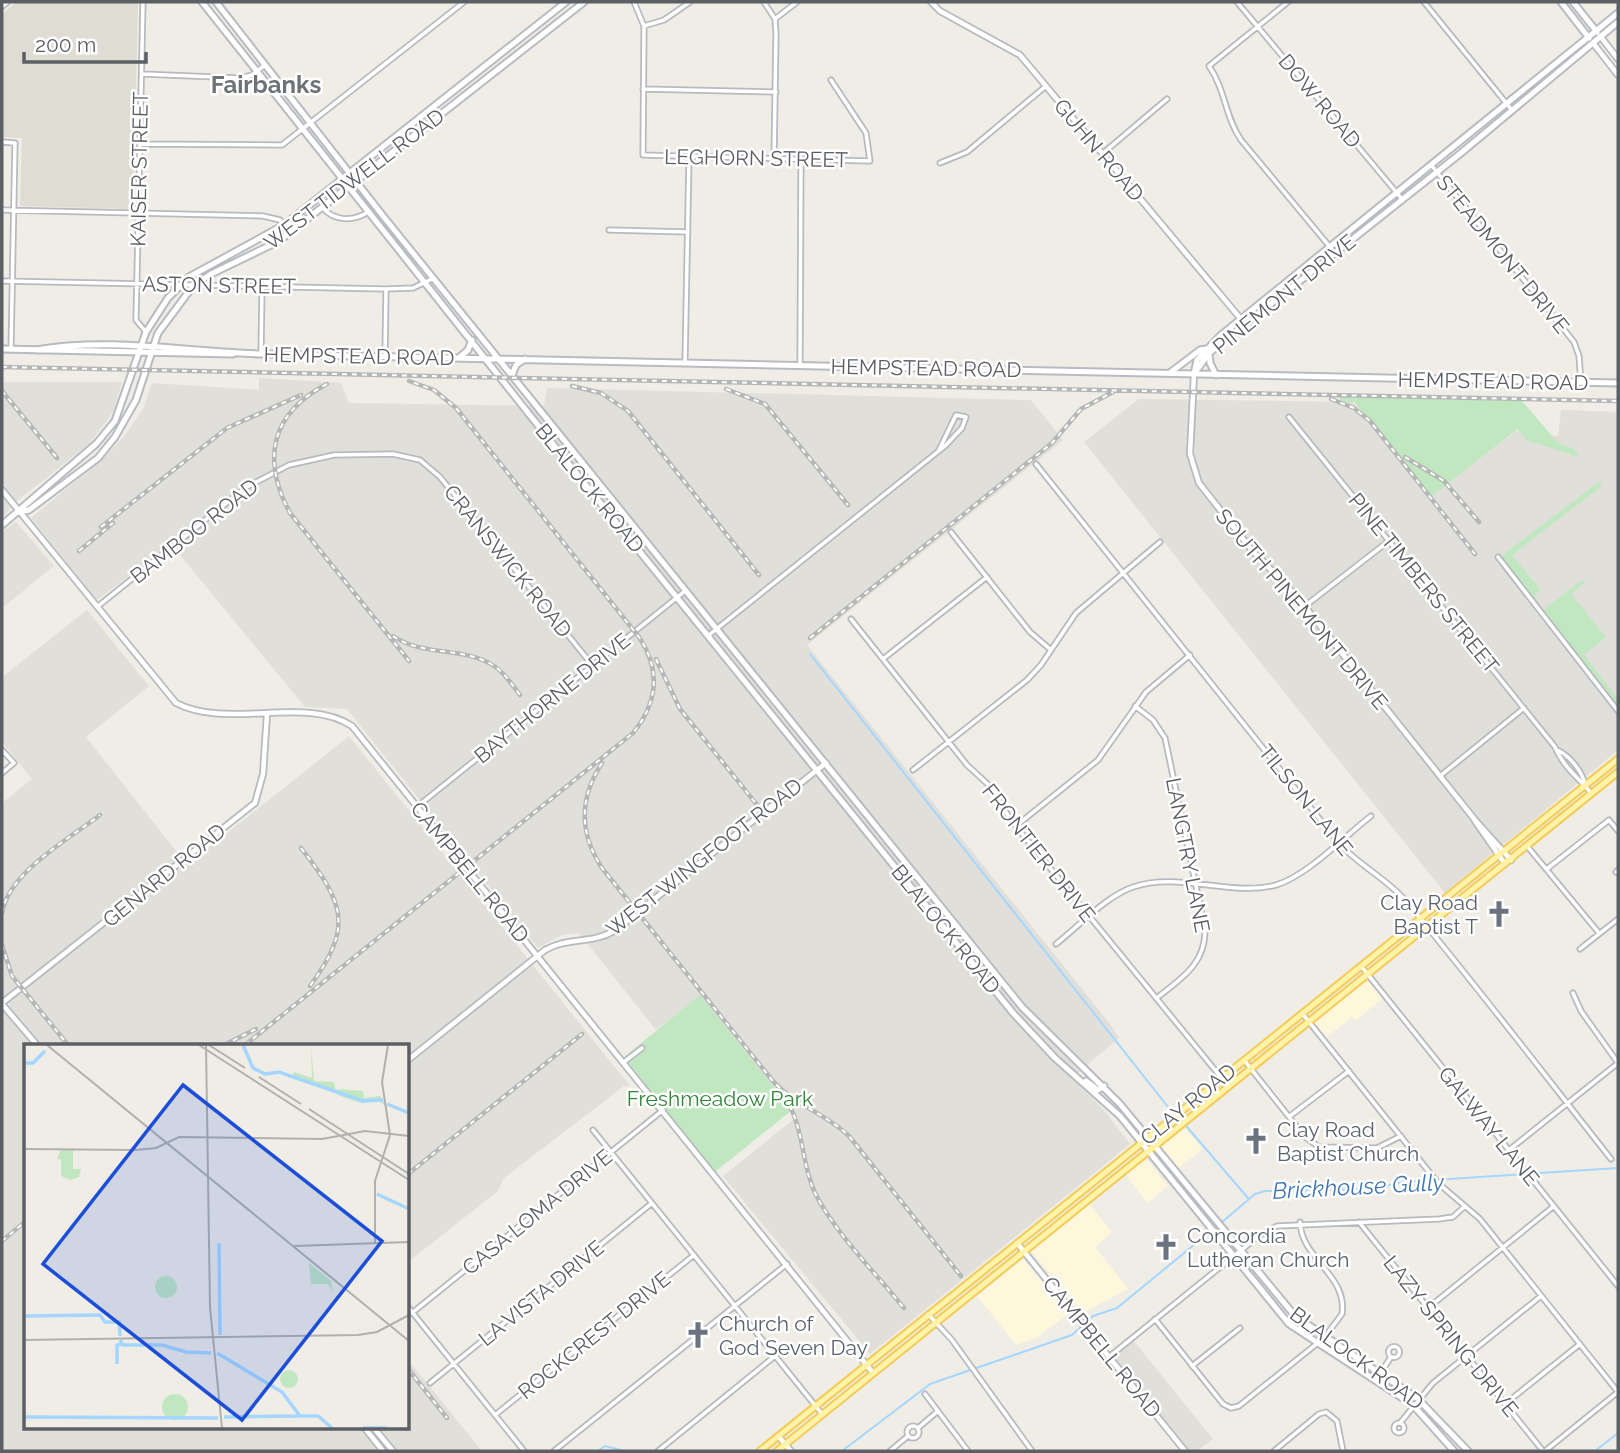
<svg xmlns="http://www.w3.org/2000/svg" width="1620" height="1453" font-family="Raleway,sans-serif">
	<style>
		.commercial { fill: #fef7db }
		.industrial { fill: #e0dfd9 }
		.education { fill: #dfdcd3 }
		.green { fill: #c1e7c1 }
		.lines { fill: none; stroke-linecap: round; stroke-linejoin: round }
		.stream { stroke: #a5d6ff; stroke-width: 2 }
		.minor-casing { stroke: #b7babf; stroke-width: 7 }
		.tertiary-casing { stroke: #b7babf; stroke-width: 8 }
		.secondary-casing { stroke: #b8bbc1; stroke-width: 9 }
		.primary-casing { stroke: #f4cb59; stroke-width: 9 }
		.minor { stroke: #fff; stroke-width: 3.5 }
		.tertiary { stroke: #fff; stroke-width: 4.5 }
		.secondary { stroke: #fff; stroke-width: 5 }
		.primary { stroke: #fff3aa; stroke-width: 5 }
		.rail-casing { stroke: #b5b6b6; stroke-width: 4.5 }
		.rail { stroke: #fff; stroke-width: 2; stroke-dasharray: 5; stroke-linecap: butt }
		.labels { text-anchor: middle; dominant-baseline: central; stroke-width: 5; stroke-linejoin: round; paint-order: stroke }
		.street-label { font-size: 21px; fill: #5c6065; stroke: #fff }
		.worship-label { font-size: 21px; fill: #5b616d; stroke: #fff; text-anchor: start }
		.park-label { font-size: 21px; fill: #338539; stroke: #fff }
		.water-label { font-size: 23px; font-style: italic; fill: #4076b3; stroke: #fff }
		.quarter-label { font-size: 24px; font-weight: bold; fill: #6d7277; stroke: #fff }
		.inset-river { fill: none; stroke: #a5d6ff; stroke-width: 3.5 }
		.inset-road { fill: none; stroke: #b0b1ae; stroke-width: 2 }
		.view { fill: #1d4ed8; fill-opacity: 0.15; stroke: #1d4ed8; stroke-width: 3.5 }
		.inset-edge { fill: none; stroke: #5c6065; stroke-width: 3.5 }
	</style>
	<rect width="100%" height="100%" fill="#efede5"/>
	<path class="commercial" d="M1363,982L1369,983L1383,998L1355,1021L1352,1017L1327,1037L1314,1022Z
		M1184,1127L1203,1149L1179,1168L1163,1149V1144Z
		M1142,1160L1148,1161L1168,1186L1147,1203L1125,1174Z
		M1089,1204L1112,1232L1095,1247L1128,1289L1083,1313L1031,1251Z
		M1023,1259L1068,1314L1037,1338L1016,1345L977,1296Z"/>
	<path class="industrial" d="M259,378L341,383L349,403L544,406L547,388L1031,400L1063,440L807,645L1110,1024L1119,1038L1072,1078L1103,1109L1130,1144L870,1354L723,1176L795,1118L792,1110L700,996L656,1030L579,933L562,935L538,948L347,709L305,707L171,544L97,600L31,518L105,457L126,434L143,409L152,383L259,390Z
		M2,382H122L113,412L89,444L17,501L2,518Z
		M1139,399L1353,402L1429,498L1516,431L1558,436L1561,410L1618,412V750L1445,893L1084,442Z
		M16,522L54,566L2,608V532Z
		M87,610L149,686L86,737L187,865L349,736L630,1086H624L504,1178L498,1191L408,1262V1045H26V1427H408V1360L482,1451H2V1012L10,1005L2,995V803L32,779L2,742V677Z
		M1133,1340L1213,1439L1197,1451H1189L1113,1356Z"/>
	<path class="education" d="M17,2H138L133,209L20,206L22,138L2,137V14Z"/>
	<path class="green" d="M1340,397L1522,401L1558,443L1574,449L1579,457L1526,440L1518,429L1432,496L1354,402H1340Z
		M1599,482L1602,486L1512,555L1541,590L1534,595L1543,610L1582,580L1585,582L1571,594L1606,637L1584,655L1618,699V708L1500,557Z
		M700,995L792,1110L715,1172L624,1057Z"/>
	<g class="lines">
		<path class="stream" d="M810,654L1172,1112
			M1187,1127L1248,1198
			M1221,1223L1255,1194L1265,1191L1372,1189L1403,1182L1618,1168
			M598,1451L605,1446L624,1451
			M842,1451L930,1384L1072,1335L1093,1316L1117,1308L1217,1226
			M1595,1451L1618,1433"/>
		<defs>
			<path id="minor" d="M143,2L136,320L146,332
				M634,2L644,26L643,155L870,161L866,133L831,80
				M764,2L775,19L776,34L774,159
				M1237,2L1402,199
				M1288,2L1209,66C1226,91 1225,117 1241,140L1330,247
				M1424,2L1511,109
				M775,19L797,2
				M644,26L664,20L690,2
				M142,74L240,78L252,75L265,65
				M643,89L776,92
				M2,142L15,143L11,349
				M140,144L282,145L464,2
				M1102,154L1167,99
				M940,163L967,152L1046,86
				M1432,166L1574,342L1579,356L1581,383
				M323,208C334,221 353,222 368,212
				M2,210L263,216L280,220L289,234
				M609,230L688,232
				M2,281L386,289L413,288L434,278
				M261,354L262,286
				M385,357L386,289
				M685,363L689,158
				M800,366L801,160
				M1289,417L1555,747C1563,767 1578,777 1591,793
				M1036,464L1338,842C1358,865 1386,878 1406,901C1476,985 1543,1073 1611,1159
				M951,532L1030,632L1051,650
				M1498,557L1618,711
				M1305,606L1390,540
				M97,607L245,488L289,465L334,455L393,454L420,460L440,477L593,666
				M851,619L967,765L992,788L1010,819L1228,1086
				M709,635L945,446L962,428L966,417L956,415L939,450
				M883,659L987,577
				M1135,706L1153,720L1165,738L1205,929C1206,963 1182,978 1158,997
				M2,750L14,763L2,773
				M1557,750C1569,755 1583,772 1585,785
				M913,770L1027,680L1041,665L1076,613L1160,542
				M1440,776L1524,708
				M418,806L685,591
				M1016,826L1098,760L1146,692L1190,655
				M1527,846L1599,933
				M1548,868L1609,820L1618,831
				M1616,872L1618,870
				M1056,944C1079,926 1105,897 1133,887C1178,871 1231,897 1276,885C1307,876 1345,836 1371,816
				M1580,949L1618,919
				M1361,966L1618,1286
				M1573,993L1581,1011L1618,1063
				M1302,1013L1438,1183L1480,1219L1618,1392
				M1244,1060L1305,1137L1319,1147L1377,1148L1401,1136
				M624,1062L642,1048
				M1290,1116L1349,1071
				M593,1130L822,1414
				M1509,1150L1618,1063
				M1359,1222L1543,1451
				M408,1307L524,1451
				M1428,1308L1554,1206
				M412,1313L663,1110
				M928,1314L952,1340L1032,1451
				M1155,1319L1223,1404L1231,1408L1239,1406L1324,1338L1342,1314C1348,1275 1301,1259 1300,1222
				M1388.5 1352a5.5 5.5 0 1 1 11 0a5.5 5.5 0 1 1-11 0Z
				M1110,1356L1260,1235L1277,1226L1439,1219L1453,1217L1465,1206
				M1192,1366L1240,1328
				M1376,1380L1391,1357
				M430,1383L652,1203
				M925,1394L968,1451
				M1505,1404L1580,1344
				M495,1415L694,1255
				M1400,1423L1433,1383L1541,1296
				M1394 1428a5 5 0 1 1 10 0a5 5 0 1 1-10 0Z
				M907 1432a6 6 0 1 1 12 0a6 6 0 1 1-12 0Z
				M918,1428L938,1411
				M554,1451L787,1264
				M658,1451L775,1356
				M890,1451L908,1436
				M1274,1451L1319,1414L1326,1412L1337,1421L1343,1451
				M1545,1451L1618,1392"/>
			<path id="tertiary" d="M931,2L940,11L1020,55L1245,324
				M2,6L7,2
				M1600,36L1618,59
				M1593,43L1618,75
				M1194,374L1190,454L1199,483L1251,549L1298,598L1475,820L1511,860
				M2,490L176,703C228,730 305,695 352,726L873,1373
				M1475,821L1505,864
				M2,1003L255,803L263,774L267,714
				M2,1004L37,1045
				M408,1060L545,950C567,937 592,944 614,931L826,763
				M1017,1243L1185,1451
				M364,1427L383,1451
				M373,1427L393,1451
				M779,1437L791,1451"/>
			<path id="secondary" d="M202,2L560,453L1013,1013L1055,1058L1120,1116L1289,1324L1413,1405L1454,1451
				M216,2L383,216L1022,1007L1120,1104L1295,1316L1418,1399L1468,1451
				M1561,2L1589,38
				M1573,2L1597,32
				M2,349L233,354
				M36,350C110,337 187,352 261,354L1618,383
				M1209,353L1210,363L1216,375
				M460,357L468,350L472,340
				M1171,372L1200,350L1206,349
				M1194,374L1197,360L1220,336L1618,13
				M1194,374L1209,353L1223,342L1461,153L1618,22
				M512,375L516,365L525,359
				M19,512L29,510L98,458L115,437L136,400L158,333L193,286L211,274L279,241L584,2
				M2,525L96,444L115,421L146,332L168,298L189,277L284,225L566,2
				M1086,1081L1098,1090L1104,1086"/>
			<path id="primary" d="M760,1451L1618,759
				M777,1451L1618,772"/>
		</defs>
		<use href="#minor" class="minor-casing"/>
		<use href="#tertiary" class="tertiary-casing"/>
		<use href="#secondary" class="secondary-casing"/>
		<use href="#primary" class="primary-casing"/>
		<use href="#minor" class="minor"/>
		<use href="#tertiary" class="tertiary"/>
		<use href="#secondary" class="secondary"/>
		<use href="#primary" class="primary"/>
		<defs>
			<path id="rail" d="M2,367L1618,401
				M327,384C271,413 261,459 290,513L409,661
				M572,386L601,393L628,411L759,575
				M726,389L765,404L848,505
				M2,391L57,458
				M1331,399L1354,408L1370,421L1475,554
				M1405,457L1444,481L1479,522
				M101,527L227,428L301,395
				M79,551L113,523
				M393,636C423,657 464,646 494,666C505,673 512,685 520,695
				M810,638L1052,443L1081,409L1113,392
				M656,659L680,709L766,816
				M602,763C579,798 579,833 602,868L772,1080C794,1105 825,1113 849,1136L961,1276
				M301,848C344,903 354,926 310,986
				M2,913C9,872 69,839 100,815
				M2,945L12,976L68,1045
				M224,1045L256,1029
				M245,1045L633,733C658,702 661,670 639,637L456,408L434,390L409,381
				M784,1097C805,1126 800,1161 815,1193C833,1230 877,1275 904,1308
				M408,1174L582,1034
				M2,1241L26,1221
				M408,1369L447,1418"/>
		</defs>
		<use href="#rail" class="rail-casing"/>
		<use href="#rail" class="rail"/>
	</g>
	<defs>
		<symbol id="church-bare" viewBox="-9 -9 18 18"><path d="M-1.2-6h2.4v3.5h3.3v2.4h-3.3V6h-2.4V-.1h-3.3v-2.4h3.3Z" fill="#6b7280" stroke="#fff" stroke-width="2.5" paint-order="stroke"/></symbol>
	</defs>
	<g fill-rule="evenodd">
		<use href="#church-bare" x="1480" y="895" width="38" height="38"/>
		<use href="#church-bare" x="1237" y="1122" width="38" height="38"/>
		<use href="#church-bare" x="1147" y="1228" width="38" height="38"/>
		<use href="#church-bare" x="679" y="1316" width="38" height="38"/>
	</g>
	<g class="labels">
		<g class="street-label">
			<text transform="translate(1320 101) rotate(50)">DOW ROAD</text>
			<text transform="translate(1099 150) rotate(50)">GUHN ROAD</text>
			<text transform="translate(756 158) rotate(1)">LEGHORN STREET</text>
			<text transform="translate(139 169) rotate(-89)">KAISER STREET</text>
			<text transform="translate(354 179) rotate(-37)">WEST TIDWELL ROAD</text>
			<text transform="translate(1503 254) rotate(51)">STEADMONT DRIVE</text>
			<text transform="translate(219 285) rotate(1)">ASTON STREET</text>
			<text transform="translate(1284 294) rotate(-39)">PINEMONT DRIVE</text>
			<text transform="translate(359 356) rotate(1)">HEMPSTEAD ROAD</text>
			<text transform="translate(926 368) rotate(1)">HEMPSTEAD ROAD</text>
			<text transform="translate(1493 381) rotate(1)">HEMPSTEAD ROAD</text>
			<text transform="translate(590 488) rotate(51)">BLALOCK ROAD</text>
			<text transform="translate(194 531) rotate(-38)">BAMBOO ROAD</text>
			<text transform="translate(508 561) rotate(51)">CRANSWICK ROAD</text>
			<text transform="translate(1424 583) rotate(51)">PINE TIMBERS STREET</text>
			<text transform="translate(1302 609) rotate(50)">SOUTH PINEMONT DRIVE</text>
			<text transform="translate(552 698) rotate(-39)">BAYTHORNE DRIVE</text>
			<text transform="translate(1306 800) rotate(51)">TILSON LANE</text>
			<text transform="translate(1039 853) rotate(52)">FRONTIER DRIVE</text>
			<text transform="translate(1188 855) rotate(79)">LANGTRY LANE</text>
			<text transform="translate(704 857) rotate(-38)">WEST WINGFOOT ROAD</text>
			<text transform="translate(470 872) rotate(51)">CAMPBELL ROAD</text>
			<text transform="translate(164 875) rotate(-39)">GENARD ROAD</text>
			<text transform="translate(946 929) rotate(51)">BLALOCK ROAD</text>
			<text transform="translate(1188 1104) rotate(-39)">CLAY ROAD</text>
			<text transform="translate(1489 1126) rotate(51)">GALWAY LANE</text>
			<text transform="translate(537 1212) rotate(-39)">CASA LOMA DRIVE</text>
			<text transform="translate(541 1293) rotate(-39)">LA VISTA DRIVE</text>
			<text transform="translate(594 1335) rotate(-39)">ROCKCREST DRIVE</text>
			<text transform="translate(1451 1336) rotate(51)">LAZY SPRING DRIVE</text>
			<text transform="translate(1102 1347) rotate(51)">CAMPBELL ROAD</text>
			<text transform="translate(1357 1358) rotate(36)">BLALOCK ROAD</text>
		</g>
		<g class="worship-label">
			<text x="1478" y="902" text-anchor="end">Clay Road<tspan x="1478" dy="24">Baptist T</tspan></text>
			<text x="1277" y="1129">Clay Road<tspan x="1277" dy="24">Baptist Church</tspan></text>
			<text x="1187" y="1235">Concordia<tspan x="1187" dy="24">Lutheran Church</tspan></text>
			<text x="719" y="1323">Church of<tspan x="719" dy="24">God Seven Day</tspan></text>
		</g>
		<g class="park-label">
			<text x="720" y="1098">Freshmeadow Park</text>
		</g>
		<g class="water-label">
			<text transform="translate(1358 1186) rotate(-3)">Brickhouse Gully</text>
		</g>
		<g class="quarter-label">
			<text x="266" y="84">Fairbanks</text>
		</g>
	</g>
	<g transform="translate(24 1044)">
		<rect width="385" height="385" fill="#efede5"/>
		<path d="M287,1L290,37L310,38L312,49L267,34L270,28L288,34ZM313,45L339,47L340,54L356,52L364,64L355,57L337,59L314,51ZM37,106H49V125H57L55,133L47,136L37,132V115H33ZM285,219L307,237L309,249L304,240H287ZM131 243a11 11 0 1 1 22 0a11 11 0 1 1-22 0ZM256 335a9 9 0 1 1 18 0a9 9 0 1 1-18 0ZM138 363a13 13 0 1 1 26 0a13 13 0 1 1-26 0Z" fill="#c1e7c1"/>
		<path class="inset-river" d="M219,1L229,24L241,30L255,28L339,57L359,56M0,19H9L21,7M363,60L385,69M353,150L385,165M195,199L196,291M0,272L76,271L81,278H95L96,292M96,296L99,301H138L162,308L187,309M193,309L258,348L276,372H294L308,384M93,320V301L97,300M0,373L194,374M200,373L276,372M339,384H363"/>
		<path class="inset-road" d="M23,1L385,297M175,1L385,136M182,1L186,263L198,384M185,1L221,24M235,33L277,60M285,65L385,130M0,105L112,106L132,104L155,93L298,95L341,87L385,92M351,199V137L366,91L358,38L364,1M270,202L385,198M0,296L334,291L353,288L385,271"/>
		<path class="view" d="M159,41L358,197L218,376L19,220Z"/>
		<rect width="385" height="385" class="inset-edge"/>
	</g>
	<rect width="1620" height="1453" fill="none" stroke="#5c6065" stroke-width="7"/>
	<path d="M24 52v10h122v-10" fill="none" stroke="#5c6065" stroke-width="3.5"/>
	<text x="35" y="52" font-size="21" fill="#5c6065" stroke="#ffffff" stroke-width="5" paint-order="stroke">200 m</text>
</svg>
